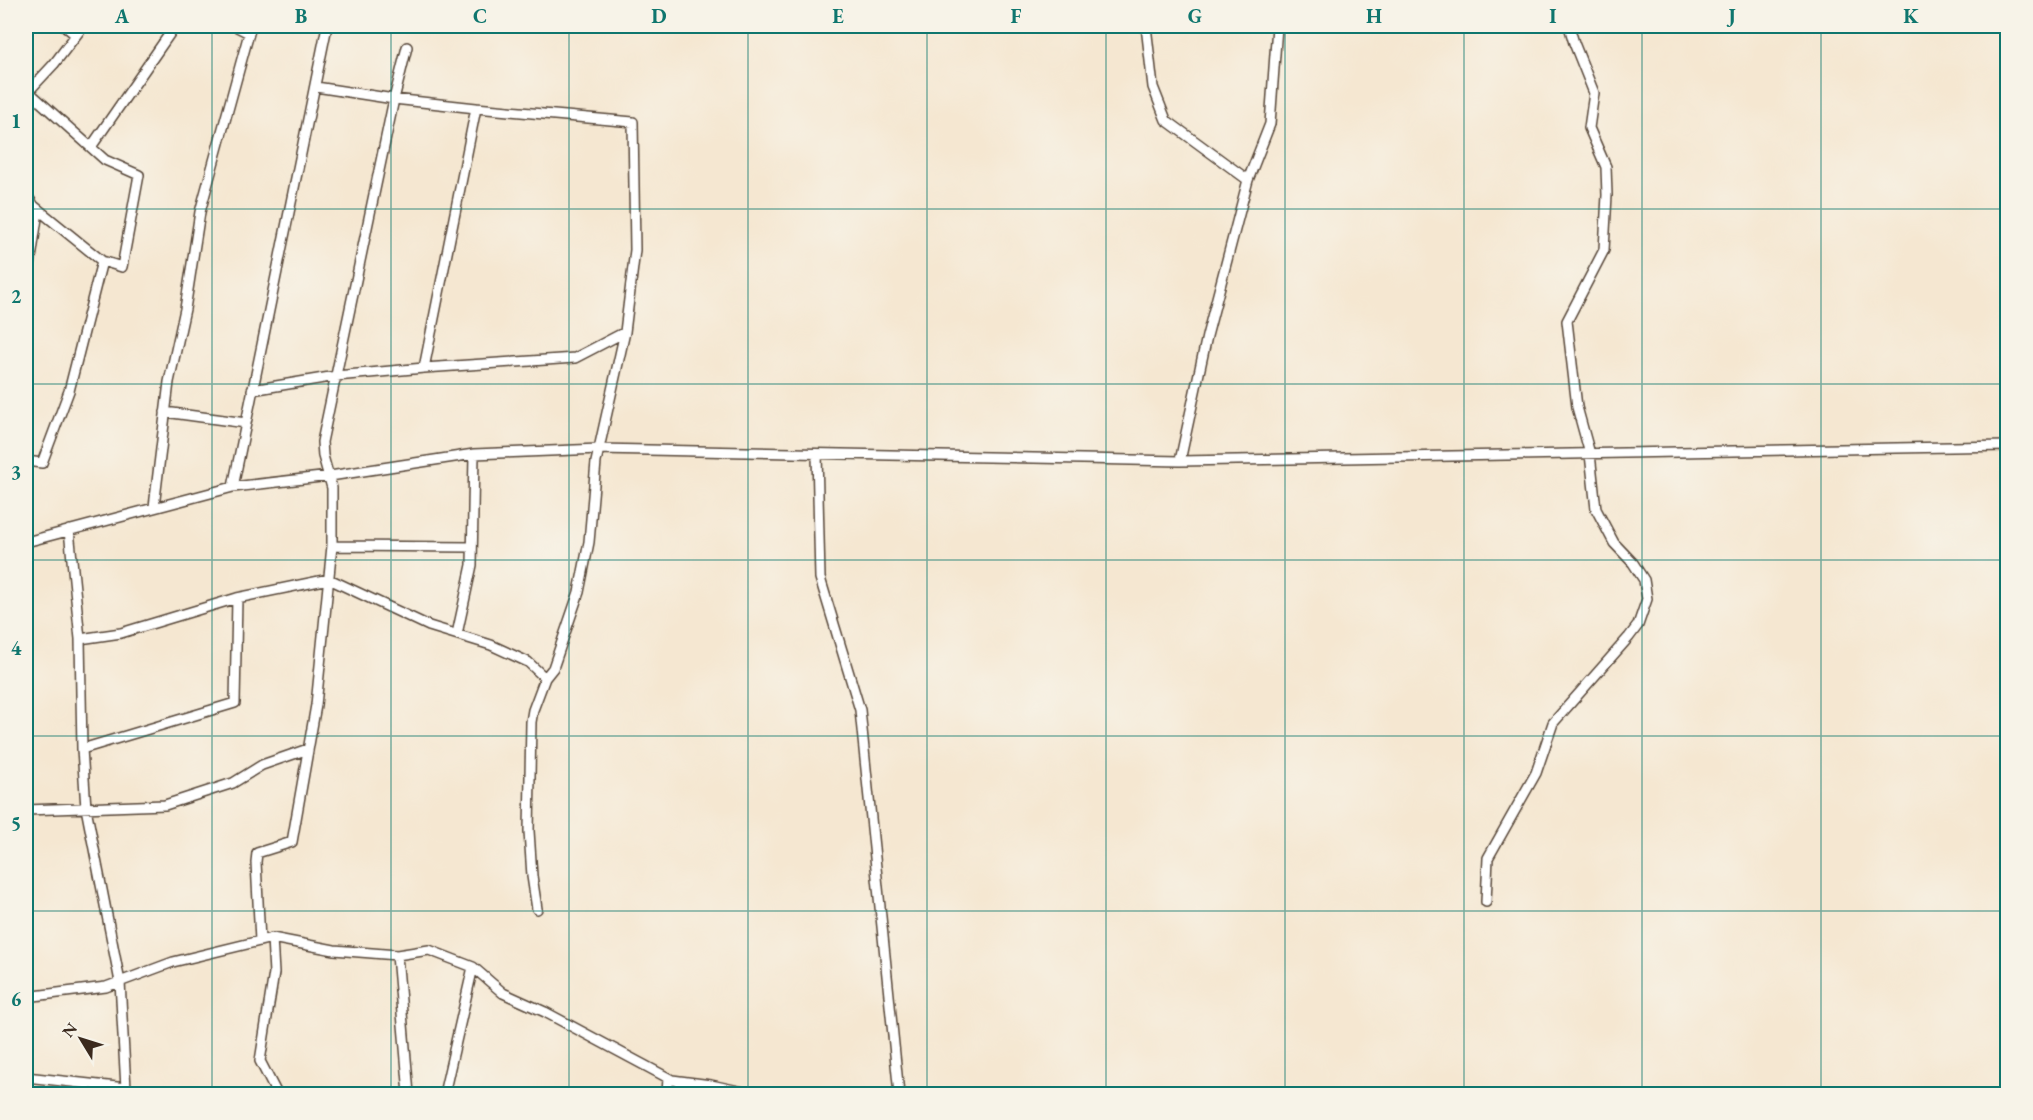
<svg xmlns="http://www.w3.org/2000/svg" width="2033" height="1120" font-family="'EB Garamond',serif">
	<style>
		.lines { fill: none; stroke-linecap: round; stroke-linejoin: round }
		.minor-casing { stroke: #574639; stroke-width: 12 }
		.minor { stroke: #fff; stroke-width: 9 }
		.grid { fill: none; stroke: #0f766e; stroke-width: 1.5; stroke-opacity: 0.55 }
		.neatline { fill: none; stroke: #0f766e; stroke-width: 2 }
		.grid-label { font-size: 20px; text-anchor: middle; font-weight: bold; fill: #0f766e }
	</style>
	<rect width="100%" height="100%" fill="#f7f3e8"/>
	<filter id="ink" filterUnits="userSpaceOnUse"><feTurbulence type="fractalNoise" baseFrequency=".0167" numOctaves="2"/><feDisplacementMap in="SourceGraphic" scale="12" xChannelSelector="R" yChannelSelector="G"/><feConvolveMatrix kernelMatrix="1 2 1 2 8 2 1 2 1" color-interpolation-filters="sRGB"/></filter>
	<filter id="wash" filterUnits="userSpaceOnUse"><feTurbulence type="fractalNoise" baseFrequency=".008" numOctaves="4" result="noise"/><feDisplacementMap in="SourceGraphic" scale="24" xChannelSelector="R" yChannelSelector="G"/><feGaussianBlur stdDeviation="1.35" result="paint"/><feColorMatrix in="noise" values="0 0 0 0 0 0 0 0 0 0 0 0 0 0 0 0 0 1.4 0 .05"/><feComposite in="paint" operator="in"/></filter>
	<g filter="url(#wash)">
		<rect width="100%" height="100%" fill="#f5e7d1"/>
	</g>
	<g filter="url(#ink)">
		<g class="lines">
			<defs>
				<path id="minor" d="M65,26L76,35
					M235,26L249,33
					M1146,26L1153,87L1166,120L1248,180
					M28,91L105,160L139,175L122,267L102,261
					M26,94L54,64L83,26
					M476,108L633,122L635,250L625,332L596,462L589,542L579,592L553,668L545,678L533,710L531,722L529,831L532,876L537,909
					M91,147L175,26
					M26,194L34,206L37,218L26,293
					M424,368L575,358L625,332
					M252,390L336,376L424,368L476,108L394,99L316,87
					M165,412L246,423
					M817,454L820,578L860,710L899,1094
					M26,461L42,463L69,391L102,261L34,206
					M1180,461L1207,336L1248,180L1270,124L1277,26
					M233,487L327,26
					M154,507L169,382L185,309L200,212L251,26
					M69,530L80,639L121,633L237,598L329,579L429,626L491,645L528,662L545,678
					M26,542L233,487L330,476L474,454L599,449L1180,461L2008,446
					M332,546L472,547
					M457,634L472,565L474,454
					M80,639L82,749L235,703L237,598
					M82,749L86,808L120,982L126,1088
					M26,810L165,805L233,783L262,765L308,749
					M1486,902L1488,858L1536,773L1553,723L1629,637L1638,625L1647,599L1644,580L1633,563L1614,543L1596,509L1590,454L1577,407L1567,321L1604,250L1607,195L1606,167L1589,128L1594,93L1574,43L1569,26
					M272,938L274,973L260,1061L277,1094
					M260,941L256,862L257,853L292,842L316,705L332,546V488L323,456L322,442L394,99L407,47
					M397,955L409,1094
					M26,997L106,987L173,962L272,938L334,950L397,955L429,950L473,967L503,993L545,1012L672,1080L711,1085L753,1094
					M26,1077L126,1088L129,1094
					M444,1094L473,967
					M667,1094L668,1078"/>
			</defs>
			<use href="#minor" class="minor-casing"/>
			<use href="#minor" class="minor"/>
		</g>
	</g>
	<path class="grid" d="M212,26V1094M391,26V1094M569,26V1094M748,26V1094M927,26V1094M1106,26V1094M1285,26V1094M1464,26V1094M1642,26V1094M1821,26V1094M26,209H2008M26,384H2008M26,560H2008M26,736H2008M26,911H2008"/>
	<rect width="2033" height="1120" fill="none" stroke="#f7f3e8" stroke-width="66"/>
	<g transform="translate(81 1039) rotate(308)" stroke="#f7f3e8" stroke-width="4.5" paint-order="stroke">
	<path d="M0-4.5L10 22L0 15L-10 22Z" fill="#3b2a1e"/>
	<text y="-9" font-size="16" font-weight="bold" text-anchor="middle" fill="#3b2a1e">N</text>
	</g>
	<rect x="33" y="33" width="1967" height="1054" class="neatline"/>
	<g class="grid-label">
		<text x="122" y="23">A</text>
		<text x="301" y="23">B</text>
		<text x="480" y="23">C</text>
		<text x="659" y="23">D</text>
		<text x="838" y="23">E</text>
		<text x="1016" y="23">F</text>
		<text x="1195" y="23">G</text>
		<text x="1374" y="23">H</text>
		<text x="1553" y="23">I</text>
		<text x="1732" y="23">J</text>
		<text x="1911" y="23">K</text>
		<text x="16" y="128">1</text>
		<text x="16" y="303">2</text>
		<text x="16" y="479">3</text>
		<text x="16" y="655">4</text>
		<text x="16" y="830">5</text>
		<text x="16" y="1006">6</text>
	</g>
</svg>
